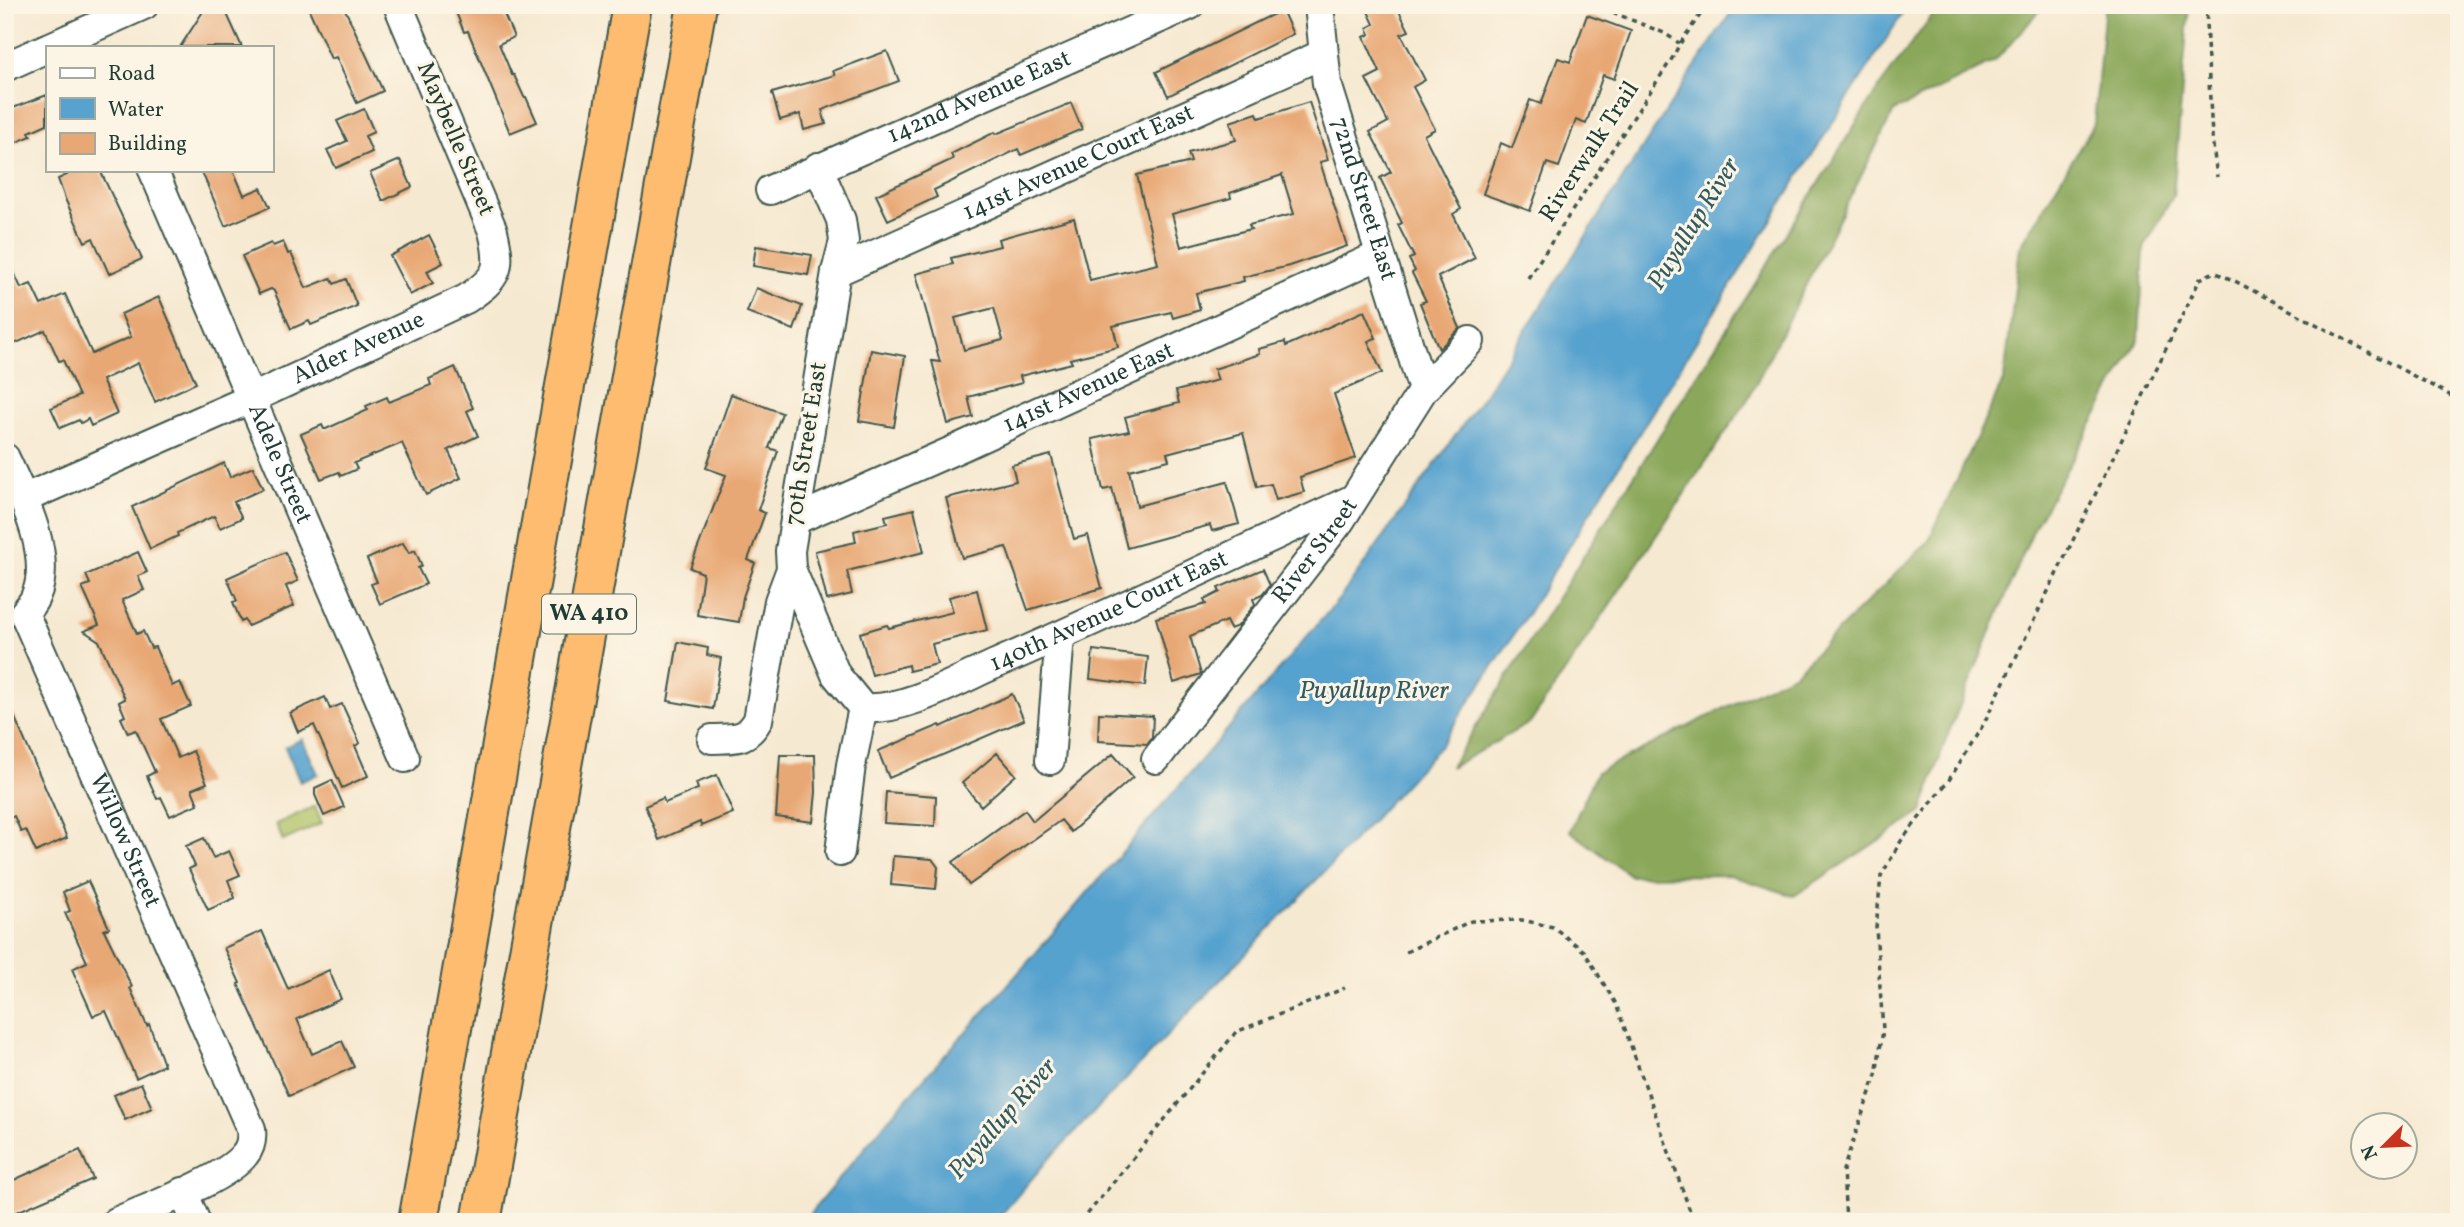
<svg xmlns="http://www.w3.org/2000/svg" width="2464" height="1227" font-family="Vollkorn,serif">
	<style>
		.green { fill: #aec164; stroke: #667f4c; stroke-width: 2 }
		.forest { fill: #8aa75a; stroke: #547247; stroke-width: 2 }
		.water { fill: #57a2cf; stroke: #3b7082; stroke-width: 2 }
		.building { fill: #e8a875; fill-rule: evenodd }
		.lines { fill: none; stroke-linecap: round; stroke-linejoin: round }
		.minor-casing { stroke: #3f574c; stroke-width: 32 }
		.highway-casing { stroke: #3f574c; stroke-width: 42 }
		.path { stroke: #3f574c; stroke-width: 3.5; stroke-dasharray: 5 5; stroke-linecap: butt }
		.minor { stroke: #fff; stroke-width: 28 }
		.highway { stroke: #fdbc70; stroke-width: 38 }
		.labels { text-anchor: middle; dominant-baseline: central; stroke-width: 6; stroke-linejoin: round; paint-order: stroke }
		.shield { fill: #fcf5e5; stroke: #617469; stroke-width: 2 }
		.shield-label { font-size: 23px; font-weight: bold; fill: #1f3d34 }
		.street-label { font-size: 24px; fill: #1f3d34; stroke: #fcf5e5 }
		.water-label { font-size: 26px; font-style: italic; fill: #305b62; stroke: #fcf5e5 }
	</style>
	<rect width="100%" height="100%" fill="#fcf5e5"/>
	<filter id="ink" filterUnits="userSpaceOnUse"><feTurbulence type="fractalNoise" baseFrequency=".0143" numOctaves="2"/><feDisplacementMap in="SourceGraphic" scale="14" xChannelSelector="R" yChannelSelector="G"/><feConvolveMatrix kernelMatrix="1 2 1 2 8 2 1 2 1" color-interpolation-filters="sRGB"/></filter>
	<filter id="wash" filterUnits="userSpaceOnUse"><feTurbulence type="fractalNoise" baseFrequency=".00686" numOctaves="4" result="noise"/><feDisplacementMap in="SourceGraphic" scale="28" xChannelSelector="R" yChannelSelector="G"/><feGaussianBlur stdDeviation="1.57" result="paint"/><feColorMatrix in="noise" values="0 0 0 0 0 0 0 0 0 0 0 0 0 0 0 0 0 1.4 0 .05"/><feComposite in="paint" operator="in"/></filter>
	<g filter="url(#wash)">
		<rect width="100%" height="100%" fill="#f6e9d1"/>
		<path class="green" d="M315,806L322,823L283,841L276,824Z"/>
		<path class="forest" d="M1940,5H2045L1995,61L1894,111L1748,399L1531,722L1450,768L1877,90Z
			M2105,5H2189L2173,196L2144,248L2139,339L2034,528L1946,739L1922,812L1794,896L1729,875L1631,876L1570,831L1597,772L1795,673L1928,542L2004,379L2020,247L2094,124Z"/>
		<path class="water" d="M1736,5H1908L1800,174L1521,624L1440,746L1349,846L1046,1162L995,1222H803L896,1110L1028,962L1340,598L1484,395L1688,77Z
			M302,739L318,774L300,782L285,747Z"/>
		<g id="blocks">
			<path class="building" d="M213,5H223L242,47H180L204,10Z
				M307,5H343L383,91L357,103L336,57L331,59Z
				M453,5H500L514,37L499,44L512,75H514L524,97H526L537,122L510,133L468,31L464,32Z
				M1365,5H1396L1409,31L1401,34L1425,80L1413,87L1435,129L1424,135L1461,209L1453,214L1475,258L1438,277L1460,328L1439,349L1420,303L1426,301L1412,273L1415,271L1409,259L1414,257L1398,225L1402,223L1380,178L1391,172L1370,132L1388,122L1366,79L1380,72L1364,37L1370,34L1367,28L1374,24Z
				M1282,10L1293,34L1168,96L1156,72Z
				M1587,15L1631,31L1614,79L1603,75L1586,124L1576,120L1559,167L1547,163L1530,211L1483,194L1501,143L1512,148L1530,100L1541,104L1558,58L1570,62Z
				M887,51L899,81L822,110L826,124L804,130L800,114L780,120L772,93L835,75L833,71Z
				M47,95V124L29,132L31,136L5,147V111Z
				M1309,102L1328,160L1320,162L1347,246L1289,266L1243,277L1244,281L1196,293L1200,310L1173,318L1171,312L1113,326L1118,347L1070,359L1072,363L1020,376L1022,383L968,397L973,417L948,424L932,361L940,362L916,274L953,264L951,258L1000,246L998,239L1074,218L1090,280L1158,264L1137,175L1191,162L1188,153L1236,140L1230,122L1257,113L1259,118ZM1282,175L1294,214L1249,225L1251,229L1181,247L1172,214L1231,198L1230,193ZM994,308L1003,340L964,350L955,318Z
				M1071,103L1082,129L1021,155L1018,149L934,190L937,197L888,220L876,195L953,159L951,154L995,132L996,134Z
				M364,109L374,132L365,136L372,152L336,168L327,150L347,141L337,121Z
				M400,160L412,187L383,201L370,173Z
				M65,170H100L142,259L109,274L93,238L85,242L66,201L58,179L67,175Z
				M201,170H233L244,195L261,188L270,207L225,226Z
				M429,235L443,263L427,271L433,283L410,295L390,256Z
				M283,242L288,254L291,253L306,288L331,278L334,284L346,279L357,306L311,325L309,321L291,329L274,291L271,289L259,294L242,256L271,243L273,246Z
				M756,246L812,255L808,275L753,266Z
				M5,252L21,288L31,284L41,305L65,294L92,354L131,337L121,314L159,297L196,383L155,402L138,363L102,380L117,414L91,426L88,419L81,423L79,420L60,428L51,408L79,396L63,360L59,361L45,330L10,346L5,335Z
				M756,288L802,306L794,330L747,312Z
				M1364,311L1376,338L1368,341L1382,373L1334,394L1356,458L1300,477L1304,492L1276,500L1271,484L1257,487L1243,433L1167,453L1169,460L1129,470L1137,506L1227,482L1239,524L1212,531L1210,525L1127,548L1112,488L1103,490L1092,439L1129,431L1125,417L1179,403L1176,391L1218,380L1214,369L1260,354L1259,349L1285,342L1286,346Z
				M871,350L905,356L894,427L859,421Z
				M455,367L473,408L467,411L478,436L448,450L461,478L426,495L402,443L354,463L357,469L341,476L339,472L321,479L301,434L322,425L324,429H326L368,410L366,406L387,397L389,402L431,385L429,379Z
				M731,394L782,413L769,448L778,451L758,510L765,513L748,560L755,563L743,597L739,622L697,615L703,573L690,568L726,475L706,468Z
				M1051,455L1074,539L1088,535L1102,588L1028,610L1006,547L962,558L946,498L1016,481L1012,465Z
				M224,463L230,477L253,467L263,489L234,502L242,518L220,528L214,516L177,533L178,536L150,549L132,507Z
				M914,509L924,552L847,571L852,594L827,600L815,551L856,542L854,531L887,523L885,516Z
				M403,543L409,553L415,550L422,566L418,568L426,584L380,604L371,584L377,582L367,559Z
				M138,552L147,572L138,576L144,590L122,600L137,634L143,631L151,648L155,647L172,686L180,682L191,706L161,719L178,758L193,751L207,783L192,789L198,804L170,816L161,797L157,799L147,776L155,772L136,730L128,733L121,718L125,716L119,702L125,699L99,641L84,631L99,625L82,587L90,584L86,575Z
				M285,552L298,581L286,586L294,606L248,626L245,620L241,622L233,602L237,601L227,578Z
				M1263,569L1270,585L1262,595L1253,599L1255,604L1238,626L1230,629L1226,621L1190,636L1201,674L1174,683L1156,618L1206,604L1204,600L1220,592L1218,588Z
				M977,590L987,630L932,644L937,664L909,671L908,665L872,675L860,633L887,625L889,628L953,612L949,597Z
				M678,642L708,648L707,655L721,658L713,709L668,701Z
				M1093,650L1148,657L1145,686L1090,679Z
				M1012,694L1024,720L889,778L878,751L940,725L941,727Z
				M5,695L67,838L36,852L26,830L21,832L14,816L5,820Z
				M325,697L330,709L342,704L360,743L355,746L368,776L342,788L314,725L298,732L290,713Z
				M1099,713L1153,716L1152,737L1147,744L1098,741Z
				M997,753L1016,775L981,806L962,783Z
				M1113,754L1133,777L1071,832L1061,820L969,885L953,862L1025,810L1033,821Z
				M780,755H815L816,792L813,822L776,817Z
				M717,775L733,813L701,826L700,822L659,840L645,806L663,798L665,803L698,789L696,783Z
				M332,780L344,807L324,816L315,795V788Z
				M886,792L936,796L935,826L884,823Z
				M204,838L213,858L229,851L240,875L228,880L235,898L208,910L189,869L195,866L186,846Z
				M893,856L932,859L938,867L936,889L891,885Z
				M88,881L109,928L104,930L132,987L130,988L147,1026L149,1024L164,1065L136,1078L106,1011L93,1016L72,969L87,962L65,913L70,911L63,892Z
				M262,931L288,989L329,970L341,999L297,1019L312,1054L342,1041L354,1067L289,1096L238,984L240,983L224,948Z
				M141,1083L152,1108L125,1120L114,1095Z
				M80,1150L93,1179L5,1217V1184Z"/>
		</g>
	</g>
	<g filter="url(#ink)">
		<use href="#blocks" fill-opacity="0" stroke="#3f574c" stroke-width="2"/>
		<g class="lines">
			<defs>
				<g id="minor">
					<path id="s1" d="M1319,5L1327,84L1423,390"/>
					<path d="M50,47L144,5"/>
					<path d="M5,67L47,48"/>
					<path d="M818,167L841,220L844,241L836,272L795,520L790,551L791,569L836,675L863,708"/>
					<path id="s2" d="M153,170L405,758"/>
					<path id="s3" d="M770,190L1190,5"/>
					<path id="s4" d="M836,272L1323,54"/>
					<path id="s5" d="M5,458C22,495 53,555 36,595C34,602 28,608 24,613L251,1129C252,1138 251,1147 245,1154C227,1179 147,1208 116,1222"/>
					<path id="s6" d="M23,499L250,399L466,299C499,277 502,269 493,231L398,5"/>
					<path id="s7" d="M795,520L961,447L1380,255"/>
					<path id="s8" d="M863,708C902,712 957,681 993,665C1114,613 1232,555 1351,500"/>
					<path d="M712,739C735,738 746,741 758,720L779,601L791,569"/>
					<path id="s9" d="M1156,759L1340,521L1423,390L1470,341"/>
					<path d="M1050,760L1060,636"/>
					<path d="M840,852L851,765L863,708"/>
					<path d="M183,1192L196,1222"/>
				</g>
				<path id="highway" d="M418,1222L632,5
					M481,1222L697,5"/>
			</defs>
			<use href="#minor" class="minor-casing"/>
			<use href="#highway" class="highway-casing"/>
			<path class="path" d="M1594,5L1664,33L1679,43
				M2208,5L2206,23L2212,137L2217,177
				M1528,278L1673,57C1681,39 1696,22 1707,5
				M1406,952L1471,921L1522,920L1553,927L1584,951L1616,1004L1694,1222
				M1081,1222L1236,1032L1345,988
				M1846,1222L1843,1170L1876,1075L1883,1030L1876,928L1881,876L1901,841L1949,780L1983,725L2200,279L2214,272L2233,280L2459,400"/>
			<use href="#minor" class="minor"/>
			<use href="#highway" class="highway"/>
		</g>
	</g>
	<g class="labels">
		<rect class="shield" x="542" y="594.5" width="94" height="39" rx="5"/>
		<g class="shield-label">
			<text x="589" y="614">WA 410</text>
		</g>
		<g class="street-label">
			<text stroke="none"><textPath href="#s3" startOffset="229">142nd Avenue East</textPath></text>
			<text transform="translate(455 139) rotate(67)">Maybelle Street</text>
			<text transform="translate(1590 152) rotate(-57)">Riverwalk Trail</text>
			<text stroke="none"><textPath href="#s4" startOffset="266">141st Avenue Court East</textPath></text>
			<text stroke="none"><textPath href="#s1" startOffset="200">72nd Street East</textPath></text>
			<text stroke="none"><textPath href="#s6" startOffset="368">Alder Avenue</textPath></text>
			<text stroke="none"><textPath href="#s7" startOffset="322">141st Avenue East</textPath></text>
			<text transform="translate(807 444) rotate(-81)">70th Street East</text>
			<text stroke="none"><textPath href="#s2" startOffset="320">Adele Street</textPath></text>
			<text stroke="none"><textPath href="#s9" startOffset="262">River Street</textPath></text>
			<text stroke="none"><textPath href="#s8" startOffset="266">140th Avenue Court East</textPath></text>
			<text stroke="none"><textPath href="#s5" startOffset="415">Willow Street</textPath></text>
		</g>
		<g class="water-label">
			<text transform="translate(1694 224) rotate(-58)">Puyallup River</text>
			<text x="1374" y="691">Puyallup River</text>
			<text transform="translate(1003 1119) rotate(-49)">Puyallup River</text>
		</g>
	</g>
	<rect width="2464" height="1227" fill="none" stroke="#fcf5e5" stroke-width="28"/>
	<rect x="46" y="46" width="228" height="126" fill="#fcf5e5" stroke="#a4ab9e" stroke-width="2"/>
	<rect x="60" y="68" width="35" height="10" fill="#ffffff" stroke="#a4ab9e" stroke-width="2"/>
	<text x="108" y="80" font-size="21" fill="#1f3d34">Road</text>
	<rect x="60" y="98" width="35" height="21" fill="#57a2cf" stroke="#a4ab9e" stroke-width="2"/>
	<text x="108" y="116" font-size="21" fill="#1f3d34">Water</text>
	<rect x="60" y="133" width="35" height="21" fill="#e8a875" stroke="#a4ab9e" stroke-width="2"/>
	<text x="108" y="150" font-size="21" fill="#1f3d34">Building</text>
	<g transform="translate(2384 1146) rotate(246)"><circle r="33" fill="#fcf5e5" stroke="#a4ab9e" stroke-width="2"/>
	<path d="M0-5L12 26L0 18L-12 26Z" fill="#c8321e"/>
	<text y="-10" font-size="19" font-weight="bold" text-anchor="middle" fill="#1f3d34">N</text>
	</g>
</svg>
